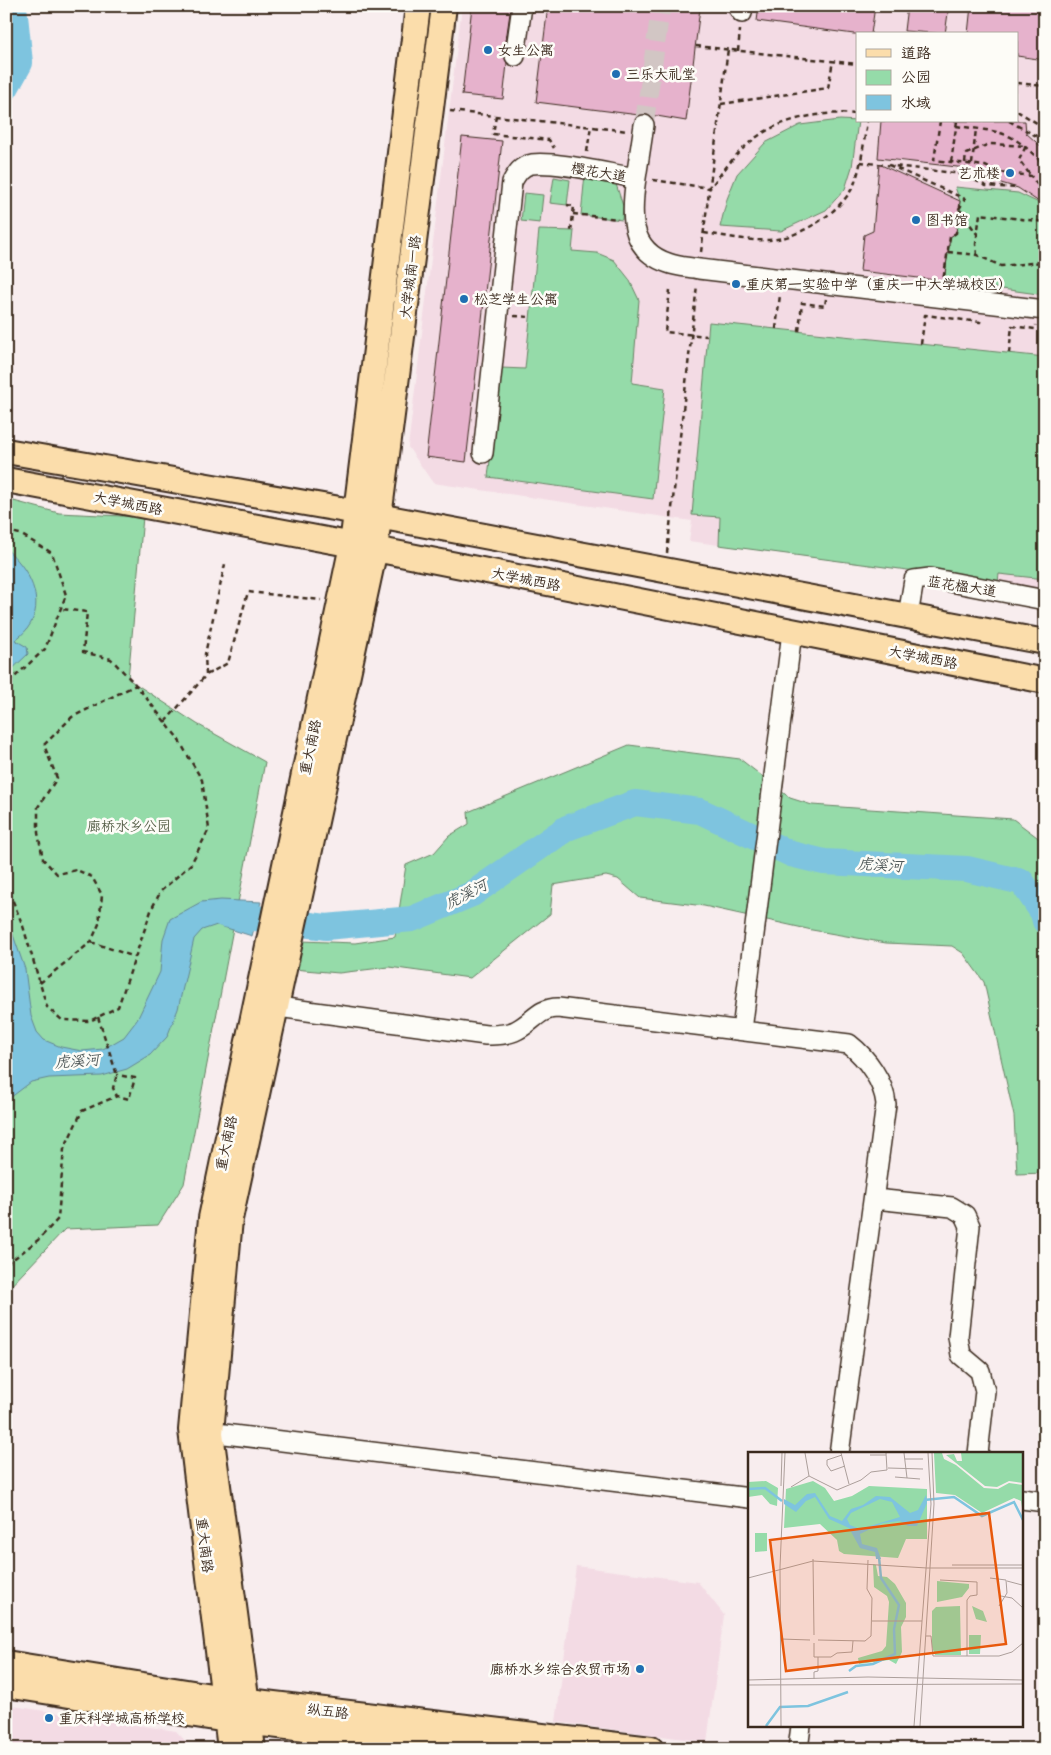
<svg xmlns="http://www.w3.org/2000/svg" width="1051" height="1755" font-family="'Shantell Sans','LXGW WenKai TC',sans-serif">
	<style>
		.built { fill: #f3dbe4; fill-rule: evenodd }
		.green { fill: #95dba9; stroke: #688264 }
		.water { fill: #7ec4df; stroke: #638692 }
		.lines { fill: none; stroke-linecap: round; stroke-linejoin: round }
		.river { stroke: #7ec4df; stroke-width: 26 }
		.building { fill: #e6b2cc; stroke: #3b2a1e }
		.minor-tunnel { stroke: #d2c6c4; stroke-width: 19; stroke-dasharray: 19 9; stroke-linecap: butt }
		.minor-casing { stroke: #3b2a1e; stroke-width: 22 }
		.major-casing { stroke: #3b2a1e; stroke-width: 28 }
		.path { stroke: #3b2a1e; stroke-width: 2.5; stroke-dasharray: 5 4; stroke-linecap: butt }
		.minor { stroke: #fdfcf7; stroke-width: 19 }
		.major { stroke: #fbddab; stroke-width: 24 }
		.poi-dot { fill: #1f6fb2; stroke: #fdfcf7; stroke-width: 2 }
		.labels { text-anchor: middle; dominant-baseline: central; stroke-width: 5; stroke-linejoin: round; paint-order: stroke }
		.poi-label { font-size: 14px; fill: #3b2a1e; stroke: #fdfcf7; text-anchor: start }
		.street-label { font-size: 14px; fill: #3b2a1e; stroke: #fdfcf7 }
		.park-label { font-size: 14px; fill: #565f48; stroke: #fdfcf7 }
		.water-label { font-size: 15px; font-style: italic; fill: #4f5858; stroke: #fdfcf7 }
		.inset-river { fill: none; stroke: #7ec4df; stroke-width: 2.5 }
		.inset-road { fill: none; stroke: #ac9f9b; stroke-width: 1 }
		.view { fill: #e8590c; fill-opacity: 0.15; stroke: #e8590c; stroke-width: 2.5 }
		.inset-edge { fill: none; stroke: #3b2a1e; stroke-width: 2.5 }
	</style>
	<rect width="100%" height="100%" fill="#f8edee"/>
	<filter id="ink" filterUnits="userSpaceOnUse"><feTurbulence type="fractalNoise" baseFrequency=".02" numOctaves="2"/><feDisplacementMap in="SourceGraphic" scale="10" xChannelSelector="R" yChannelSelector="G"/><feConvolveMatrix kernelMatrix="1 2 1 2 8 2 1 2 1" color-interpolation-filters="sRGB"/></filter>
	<g filter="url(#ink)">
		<path class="built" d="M462,6H1045V608L924,588L903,570L689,541L692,521L433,483L408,447ZM857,34H1017V121H857Z
			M576,1566L698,1582L724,1615L707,1742L556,1722Z
			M6,1705L176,1731L193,1749H6Z"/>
		<path class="green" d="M840,120L858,121L852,167L845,189L826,210L781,231L720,227L727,199L737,174L765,143L800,125Z
			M585,174L616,184L623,206L622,220L581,215Z
			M554,177L570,180L567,205L550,203Z
			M955,187L1018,193L1041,204L1039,218L1045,219V295L944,281L950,237L956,233L960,201Z
			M524,193L543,195L540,223L521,221Z
			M539,230L574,231L572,251L597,253L614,260L629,279L639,300L632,383L665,388L653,499L488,477L501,368L525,369Z
			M709,322L1045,357V579L999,574L998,582L719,545L720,517L692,515Z
			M6,499L59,513L143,517L128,679L197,724L265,762L184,1184L158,1225L65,1229L6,1291Z
			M629,745L740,759L790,798L812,805L1013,819L1045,843V1173L1017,1174L1014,1116L984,982L963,953L952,946L886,943L812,930L704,906L640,898L618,879L606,876L553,885L550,914L470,978L389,967L339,973L293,969L301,941L355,943L395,937L406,865L434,853L449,836L469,824L468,812Z"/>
		<path class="water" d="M6,549C28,567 48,602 27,629C24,633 19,637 15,640L27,647L28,654L6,675Z
			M221,900L261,902L252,936L217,925L202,930L194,939L178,1009L167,1037L150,1055L127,1069L102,1076L49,1078L31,1082L6,1101V915L25,969L31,1016L37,1032L44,1040L61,1047L82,1051L103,1049L124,1037L137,1020L160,972L163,939L170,919L201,902Z"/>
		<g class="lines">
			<path class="river" d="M6,88L20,63L14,6
				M223,914L326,927L412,919L472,894L567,828L635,803L700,811L791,854L824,862L967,869L1022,882L1043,913L1045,921"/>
		</g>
		<path class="building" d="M472,6H511L504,54L507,64L503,99L462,95Z
			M548,6H683L700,8L686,121L645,114L639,115L536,102Z
			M759,6H875L871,34H854L757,21Z
			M907,6H949L945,34L904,31Z
			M971,6H1045V60L1017,56V34H968Z
			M881,121H1025L1026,133L1045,150V206L1018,188L984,178L966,168L878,158Z
			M462,137L502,141L466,462L426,457Z
			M879,164L960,201L956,233L950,237L944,281L860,271L864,235L873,231Z"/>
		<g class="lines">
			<path class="minor-tunnel" d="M644,125L661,6"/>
			<defs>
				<path id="minor" d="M737,6L742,13
					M515,56L522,6
					M636,178L644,125
					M483,453L512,182C517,173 521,166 532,164C556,161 610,174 636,178C631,212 628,250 668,263C678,267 689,267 699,269L1045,310
					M908,616L914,580L930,578L1045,600
					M263,1005L486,1035C496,1035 508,1035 517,1030C533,1022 539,1008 558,1008L849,1044C867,1058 884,1082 886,1104L839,1454
					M742,1030L792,632
					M875,1199L952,1207L965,1215L970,1226L958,1337L961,1355L980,1371L985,1391L978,1454
					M200,1431L750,1498
					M1022,1499L1045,1502
					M798,1749L801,1726"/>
				<path id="major" d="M6,451L357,512L1045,642
					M6,480L375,549L1045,681
					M6,1663L224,1698L651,1749
					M6,1685L227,1720L474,1749
					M230,1749L191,1430L211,1218L352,545L418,6
					M253,1749L211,1433L230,1219L375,549L444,6"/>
			</defs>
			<use href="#minor" class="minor-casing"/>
			<use href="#major" class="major-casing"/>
			<path class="path" d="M696,46L857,64
				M738,51L740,30
				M1017,83L1045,86
				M721,104L828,88L833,61
				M450,111L628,131
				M1017,111L1045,128
				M496,116L493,134L549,140L554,148
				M940,121L934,160L985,166L1000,172L1031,176L1045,195
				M1009,121L1040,138L1045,144
				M956,126C1003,132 1011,130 1045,166
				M587,152L591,126
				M860,162L963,174L986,186L1018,188
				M951,162L957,121
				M965,163L966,154L989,144L1026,146L1019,160L1031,176
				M972,164L976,129
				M889,165L965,199L959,209L956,233L950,237L943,281
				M653,180L710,188C723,171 736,153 754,139C781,118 824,111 857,114
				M567,205L574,206L571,231
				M960,210L977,234
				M573,214L618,219
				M704,233C727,236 754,243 777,239C804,235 845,209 855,182C862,163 864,141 867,121
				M701,252L728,49
				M948,252L977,255L1001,266L1042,262
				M977,255L976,244L980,214L1045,222
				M670,290L665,332L707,336
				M514,316L530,317
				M776,329L780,295
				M799,331L802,303L825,306L826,299
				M921,344L925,315L980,322L981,319
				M1009,353L1012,326L1035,329L1036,325
				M6,531L20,534L52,553L66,595L45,649L6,685
				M667,553L697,285
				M206,675L205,654L225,564
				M165,722L206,675L228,663L248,592L321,600
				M6,884L23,926L47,1007L62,1020L90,1021L118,1007L152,908L161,891L191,864L209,829L202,780L177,737L136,685L111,659L83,652L87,612L61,609
				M91,942L135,957
				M40,983L91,942L99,924L102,895L92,877L77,870L57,874L43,859L38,833V807L57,778L44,745L72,717L136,685
				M98,1017L117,1075L113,1088L117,1096L129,1099L135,1078L117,1075
				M6,1262L11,1261L38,1240L58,1219L64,1149L82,1111L117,1096"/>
			<use href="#minor" class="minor"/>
			<use href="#major" class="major"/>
		</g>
	</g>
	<g class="poi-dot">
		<circle cx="488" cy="50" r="5"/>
		<circle cx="616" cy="74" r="5"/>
		<circle cx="1010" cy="173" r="5"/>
		<circle cx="916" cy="220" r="5"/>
		<circle cx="736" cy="284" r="5"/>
		<circle cx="464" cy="299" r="5"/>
		<circle cx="640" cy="1669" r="5"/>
		<circle cx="49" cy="1718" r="5"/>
	</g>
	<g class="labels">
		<g class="poi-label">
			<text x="498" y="50">女生公寓</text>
			<text x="626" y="74">三乐大礼堂</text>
			<text x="1000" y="173" text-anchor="end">艺术楼</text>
			<text x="926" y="220">图书馆</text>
			<text x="746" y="284">重庆第一实验中学（重庆一中大学城校区）</text>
			<text x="474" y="299">松芝学生公寓</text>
			<text x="630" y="1669" text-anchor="end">廊桥水乡综合农贸市场</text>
			<text x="59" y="1718">重庆科学城高桥学校</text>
		</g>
		<g class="street-label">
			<text transform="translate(599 172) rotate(9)">樱花大道</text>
			<text transform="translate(410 277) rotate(-83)">大学城南一路</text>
			<text transform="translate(128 503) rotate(11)">大学城西路</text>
			<text transform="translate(526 579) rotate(11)">大学城西路</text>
			<text transform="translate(962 586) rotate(9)">蓝花楹大道</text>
			<text transform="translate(923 657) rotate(11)">大学城西路</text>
			<text transform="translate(310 747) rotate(-78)">重大南路</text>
			<text transform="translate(226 1143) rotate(-78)">重大南路</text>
			<text transform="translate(205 1545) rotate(83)">重大南路</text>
			<text transform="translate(328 1711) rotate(7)">纵五路</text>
		</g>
		<g class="park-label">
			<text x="129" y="826">廊桥水乡公园</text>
		</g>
		<g class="water-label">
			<text transform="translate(880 865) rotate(3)">虎溪河</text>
			<text transform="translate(466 894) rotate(-27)">虎溪河</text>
			<text transform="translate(77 1061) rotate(-4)">虎溪河</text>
		</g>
	</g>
	<g transform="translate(748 1452)">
		<rect width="275" height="275" fill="#f8edee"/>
		<path d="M186,1H194L196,7L208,13L236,36L250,37L261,31L275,33V63L273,49L266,46L234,61L207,43L188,41ZM213,1H275V31L261,29L249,35L237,34L198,3L206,2L209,9H214ZM18,29L30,36L29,54L22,52L14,43L0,45V30ZM65,29L77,36L86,49L104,44L121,34L179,37V87H158L150,106L96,102L91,99L89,88L72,72L36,76L38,37ZM7,81H19V99L7,100ZM125,112L128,113L130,124L139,125L147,132L158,151V165L153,175L154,200L148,212L141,208L111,212L110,206L134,199L138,194L141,150L139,144L126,135ZM189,129L221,132V136L214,145L189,150ZM212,154L213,203H187L184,195V159L188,155ZM224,154L235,159L239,170L228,167ZM221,183H233L232,202H221Z" fill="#95dba9"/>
		<path d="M67,41L82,64L94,69L103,57L115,53L128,44L142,45L162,61L170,58L178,43L179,51L169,74H160L152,69L135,71L112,82L114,92L129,96L133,107H128L127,100L112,96L101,76L81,67L67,45L58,49L48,60L36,52V47L47,53L59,42ZM132,47L144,50L152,65L112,77L102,73L99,67L103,61Z" fill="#7ec4df" fill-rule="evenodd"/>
		<path class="inset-river" d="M0,37L17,36L34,49M176,48L206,45L234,64L266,50L275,68M101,219L108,214L125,212L147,202L146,177L151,153L133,126L131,105M18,274L32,255L60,254L100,240"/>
		<path class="inset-road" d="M57,1L61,24M93,1L101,32M156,1L159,26M94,3L79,8V13L83,19L97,14M122,3H138M157,7H175M140,16L175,17M147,25L172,27M33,34L34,1M43,35L61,24L89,38L113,28L123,20L139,18L138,1M65,107L66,183M204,113H275M0,126L65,109L179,116H275M242,126L258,128L259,141L251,154M192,128L229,130V143L222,144L219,148V204M259,129L274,133M253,144L264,146L275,156M124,169H174M178,184H183L185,204H251L264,200L275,191M33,187L62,188M70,188L117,189L123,184L124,146L119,137L120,108M66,191V205H83L89,201L104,200L105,189M66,227V220L70,219V205M0,228L120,225L275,228M0,233L275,232M33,274L32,115L37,1M166,274L183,52L180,1M172,274L186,52L184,1"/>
		<path class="view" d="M241,61L258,192L38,219L22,88Z"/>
		<rect width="275" height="275" class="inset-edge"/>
	</g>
	<rect width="1051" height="1755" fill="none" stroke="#fdfcf7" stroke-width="25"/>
	<rect x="12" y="12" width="1026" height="1730" fill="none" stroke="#3b2a1e" stroke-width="2" filter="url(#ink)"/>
	<rect x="856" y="32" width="162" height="90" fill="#fdfcf7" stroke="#afa8a0"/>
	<rect x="866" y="49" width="25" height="8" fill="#fbddab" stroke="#afa8a0"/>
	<text x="901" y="58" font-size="15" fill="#3b2a1e">道路</text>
	<rect x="866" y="70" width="25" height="15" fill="#95dba9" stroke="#afa8a0"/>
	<text x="901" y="82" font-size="15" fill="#3b2a1e">公园</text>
	<rect x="866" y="95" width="25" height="15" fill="#7ec4df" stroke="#afa8a0"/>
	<text x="901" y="108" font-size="15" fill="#3b2a1e">水域</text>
</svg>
